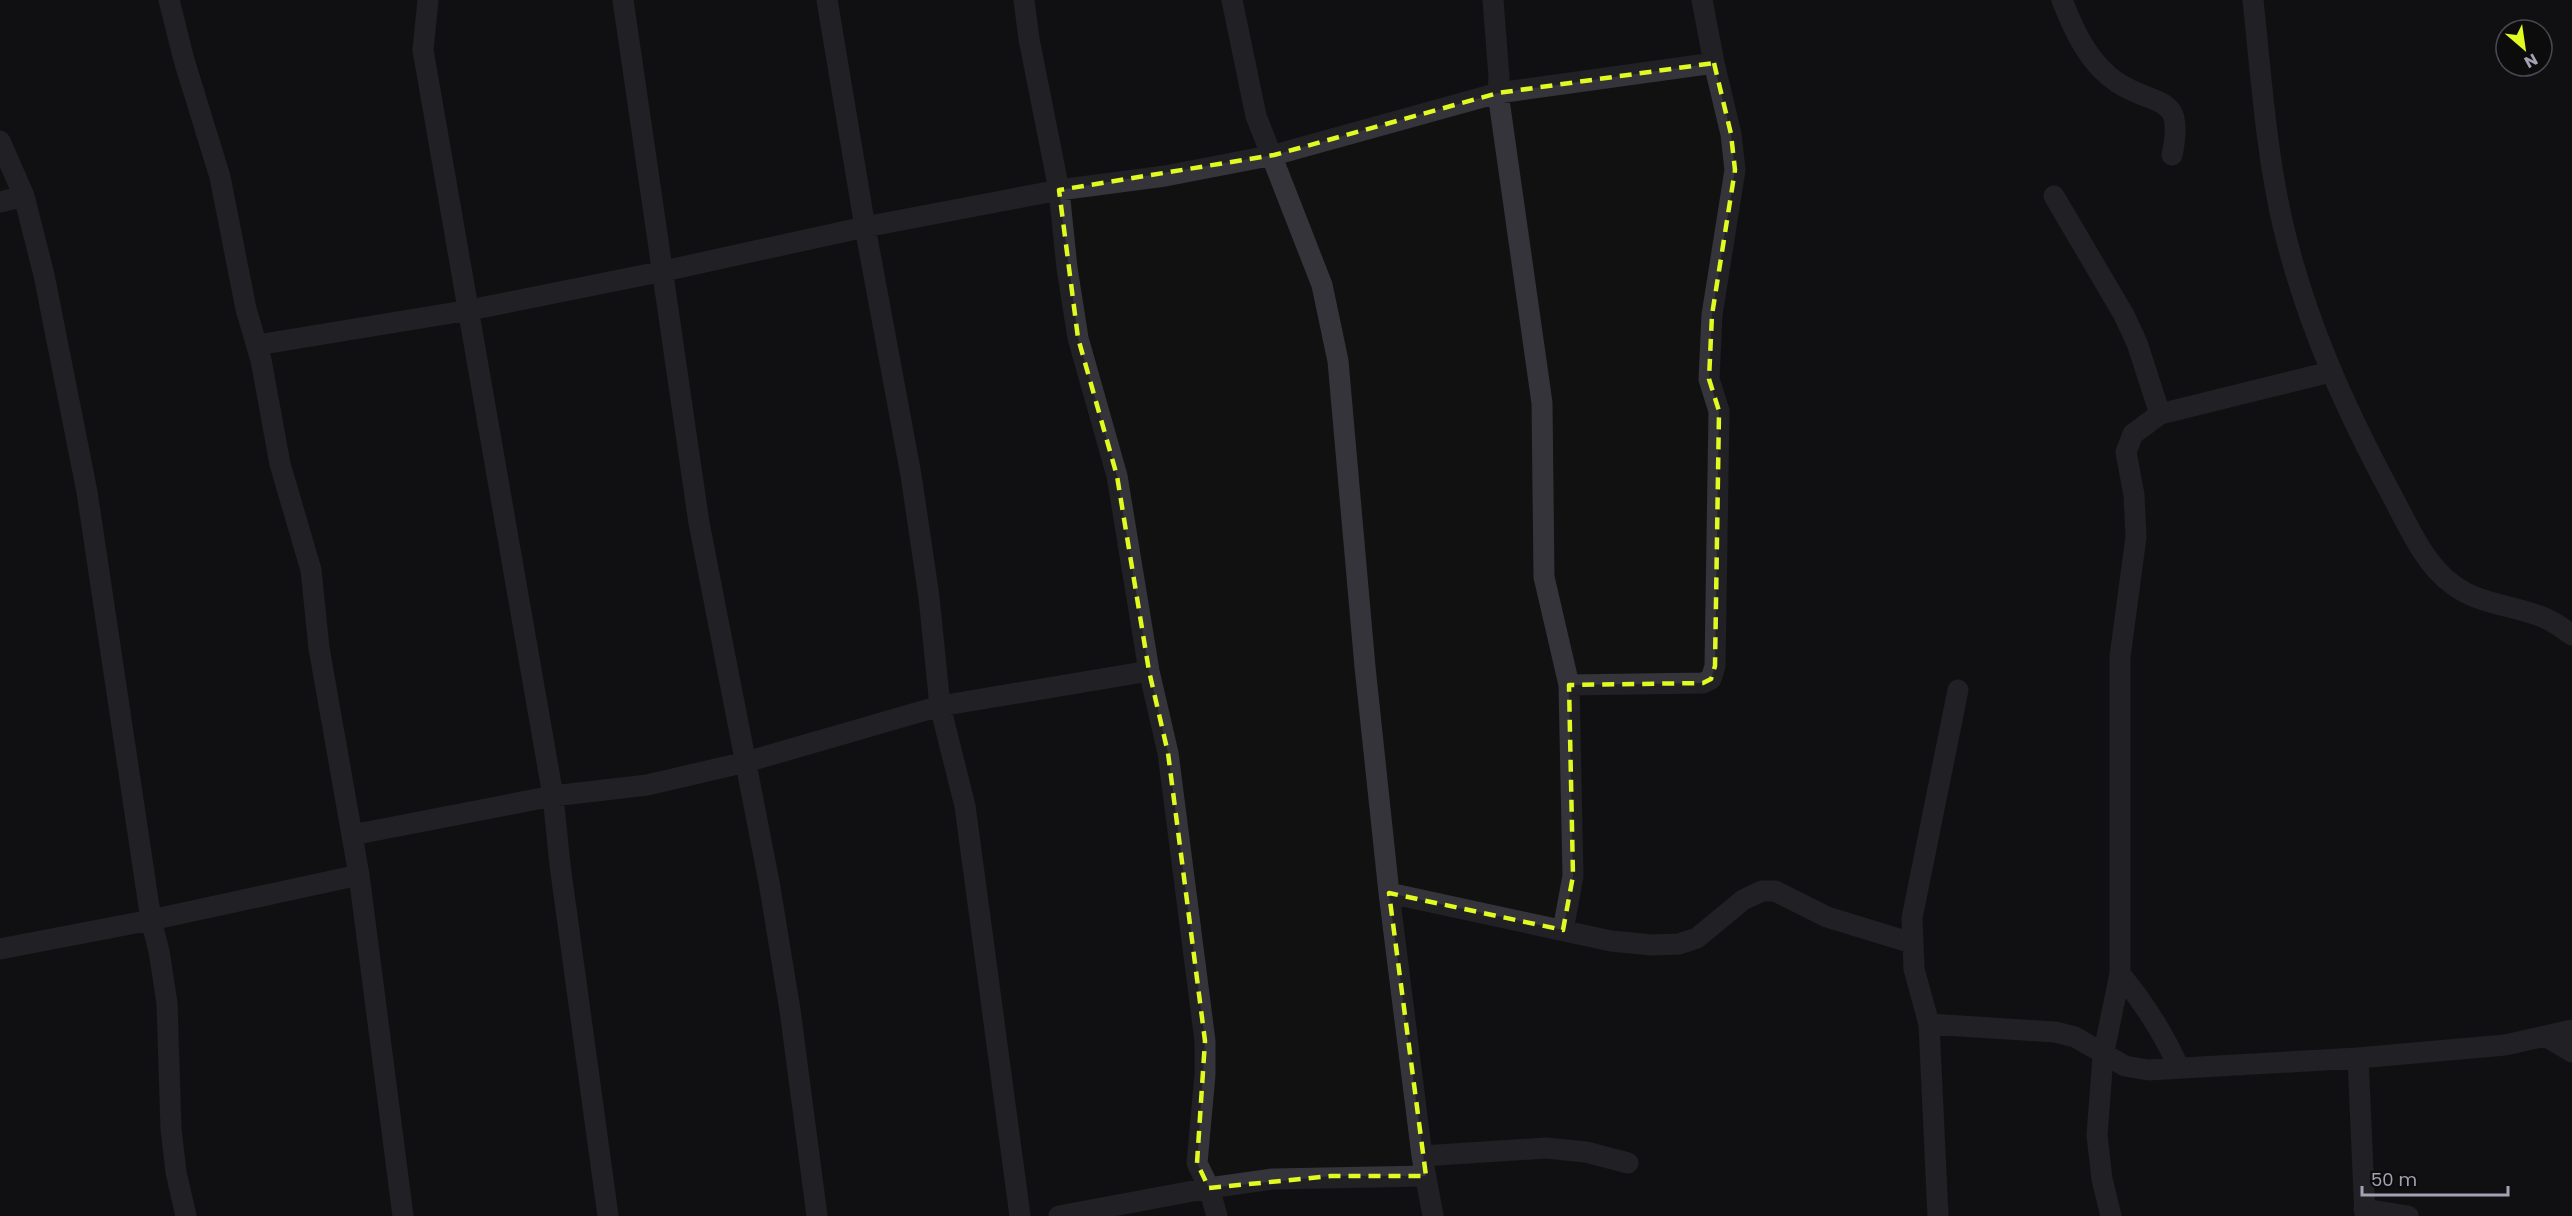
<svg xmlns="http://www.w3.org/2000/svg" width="2572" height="1216" font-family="Poppins,sans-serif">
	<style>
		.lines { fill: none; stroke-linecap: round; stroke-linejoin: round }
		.street { stroke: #35343a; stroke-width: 21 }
		.marked { fill: none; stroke: #e1fa21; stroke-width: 4.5; stroke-dasharray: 12 8; stroke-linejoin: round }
	</style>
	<rect width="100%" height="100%" fill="#111112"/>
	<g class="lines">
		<path class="street" d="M169,0L184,60L220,177L246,309L261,360L280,464L311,570L319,648L359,875L403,1216
			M428,0L423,50L553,796L560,865L608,1216
			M623,0L699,523L769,882L790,1010L817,1216
			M827,0L865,227L911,475L929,597L940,706L965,806L1020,1216
			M1024,0L1029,39L1059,190L1067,268L1078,338L1117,476L1149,671L1168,753L1205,1041V1075L1197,1163L1209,1188L1217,1216
			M1232,0L1256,116L1322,285L1338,361L1365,667L1389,893L1422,1156L1433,1216
			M1493,0L1499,77L1498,93L1542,403L1544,577L1569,685L1573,876L1563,930
			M2062,0C2074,31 2089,64 2118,83C2158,108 2185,93 2172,155
			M2253,0C2261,75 2266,152 2283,225C2305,319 2344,406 2389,490C2406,521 2423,563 2452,584C2480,606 2518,605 2549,620C2557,624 2565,630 2572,635
			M0,141L24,196L44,275L87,492L151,920L159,951L167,1003L171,1129L176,1172L186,1216
			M2054,196L2124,315L2137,343L2160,414L2133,434L2126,452L2134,495L2136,537L2120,657V974L2103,1056L2097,1135L2102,1179L2111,1216
			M0,202L24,196
			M257,345L470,310L664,271L865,227L1059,190L1165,176L1274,155L1498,93L1714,63
			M2160,414L2330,372
			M1569,685L1703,683L1711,679L1715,666L1719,411L1709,379L1712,315L1735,170L1731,134L1714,63L1702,0
			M352,835L553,796L647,785L746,762L940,706L1149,671
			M1389,893L1611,941L1652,945L1679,944L1697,938L1743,900L1762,891H1775L1827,917L1912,943
			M0,949L151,920L359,875
			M2120,974C2145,1004 2163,1032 2179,1068
			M1929,1024L2055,1032L2075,1037L2125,1066L2148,1070L2358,1058L2505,1045L2572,1030
			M2547,1037L2572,1052
			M2358,1058L2365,1216
			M1422,1156L1546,1148L1586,1152L1628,1163
			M2364,1209L2408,1216
			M1059,1216L1209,1188L1273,1179L1426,1176
			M1938,1216L1929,1024L1914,969L1912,918L1958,690"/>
	</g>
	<path d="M0 0H2572V1216H0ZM1714,63L1731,134L1735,170L1712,315L1709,379L1719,411L1715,666L1711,679L1703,683L1569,685L1573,876L1563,930L1389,893L1426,1176H1331L1209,1188L1197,1163L1205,1041L1168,753L1149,671L1117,476L1078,338L1059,190L1274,155L1498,93Z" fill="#111112" fill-opacity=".55" fill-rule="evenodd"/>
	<path class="marked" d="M1714,63L1731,134L1735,170L1712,315L1709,379L1719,411L1715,666L1711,679L1703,683L1569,685L1573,876L1563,930L1389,893L1426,1176H1331L1209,1188L1197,1163L1205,1041L1168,753L1149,671L1117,476L1078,338L1059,190L1274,155L1498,93Z"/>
	<g transform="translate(2524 48) rotate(151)"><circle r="28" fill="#0c0c0d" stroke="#494850" stroke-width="1.5"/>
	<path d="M0-4.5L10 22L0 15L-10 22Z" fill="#e1fa21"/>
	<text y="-9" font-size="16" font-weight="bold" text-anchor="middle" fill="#a4a1b4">N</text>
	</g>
	<path d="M2362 1186v9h146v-9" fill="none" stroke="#a4a1b4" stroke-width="3"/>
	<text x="2371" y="1186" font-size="18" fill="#a4a1b4" stroke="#0c0c0d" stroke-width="4.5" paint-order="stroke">50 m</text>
</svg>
